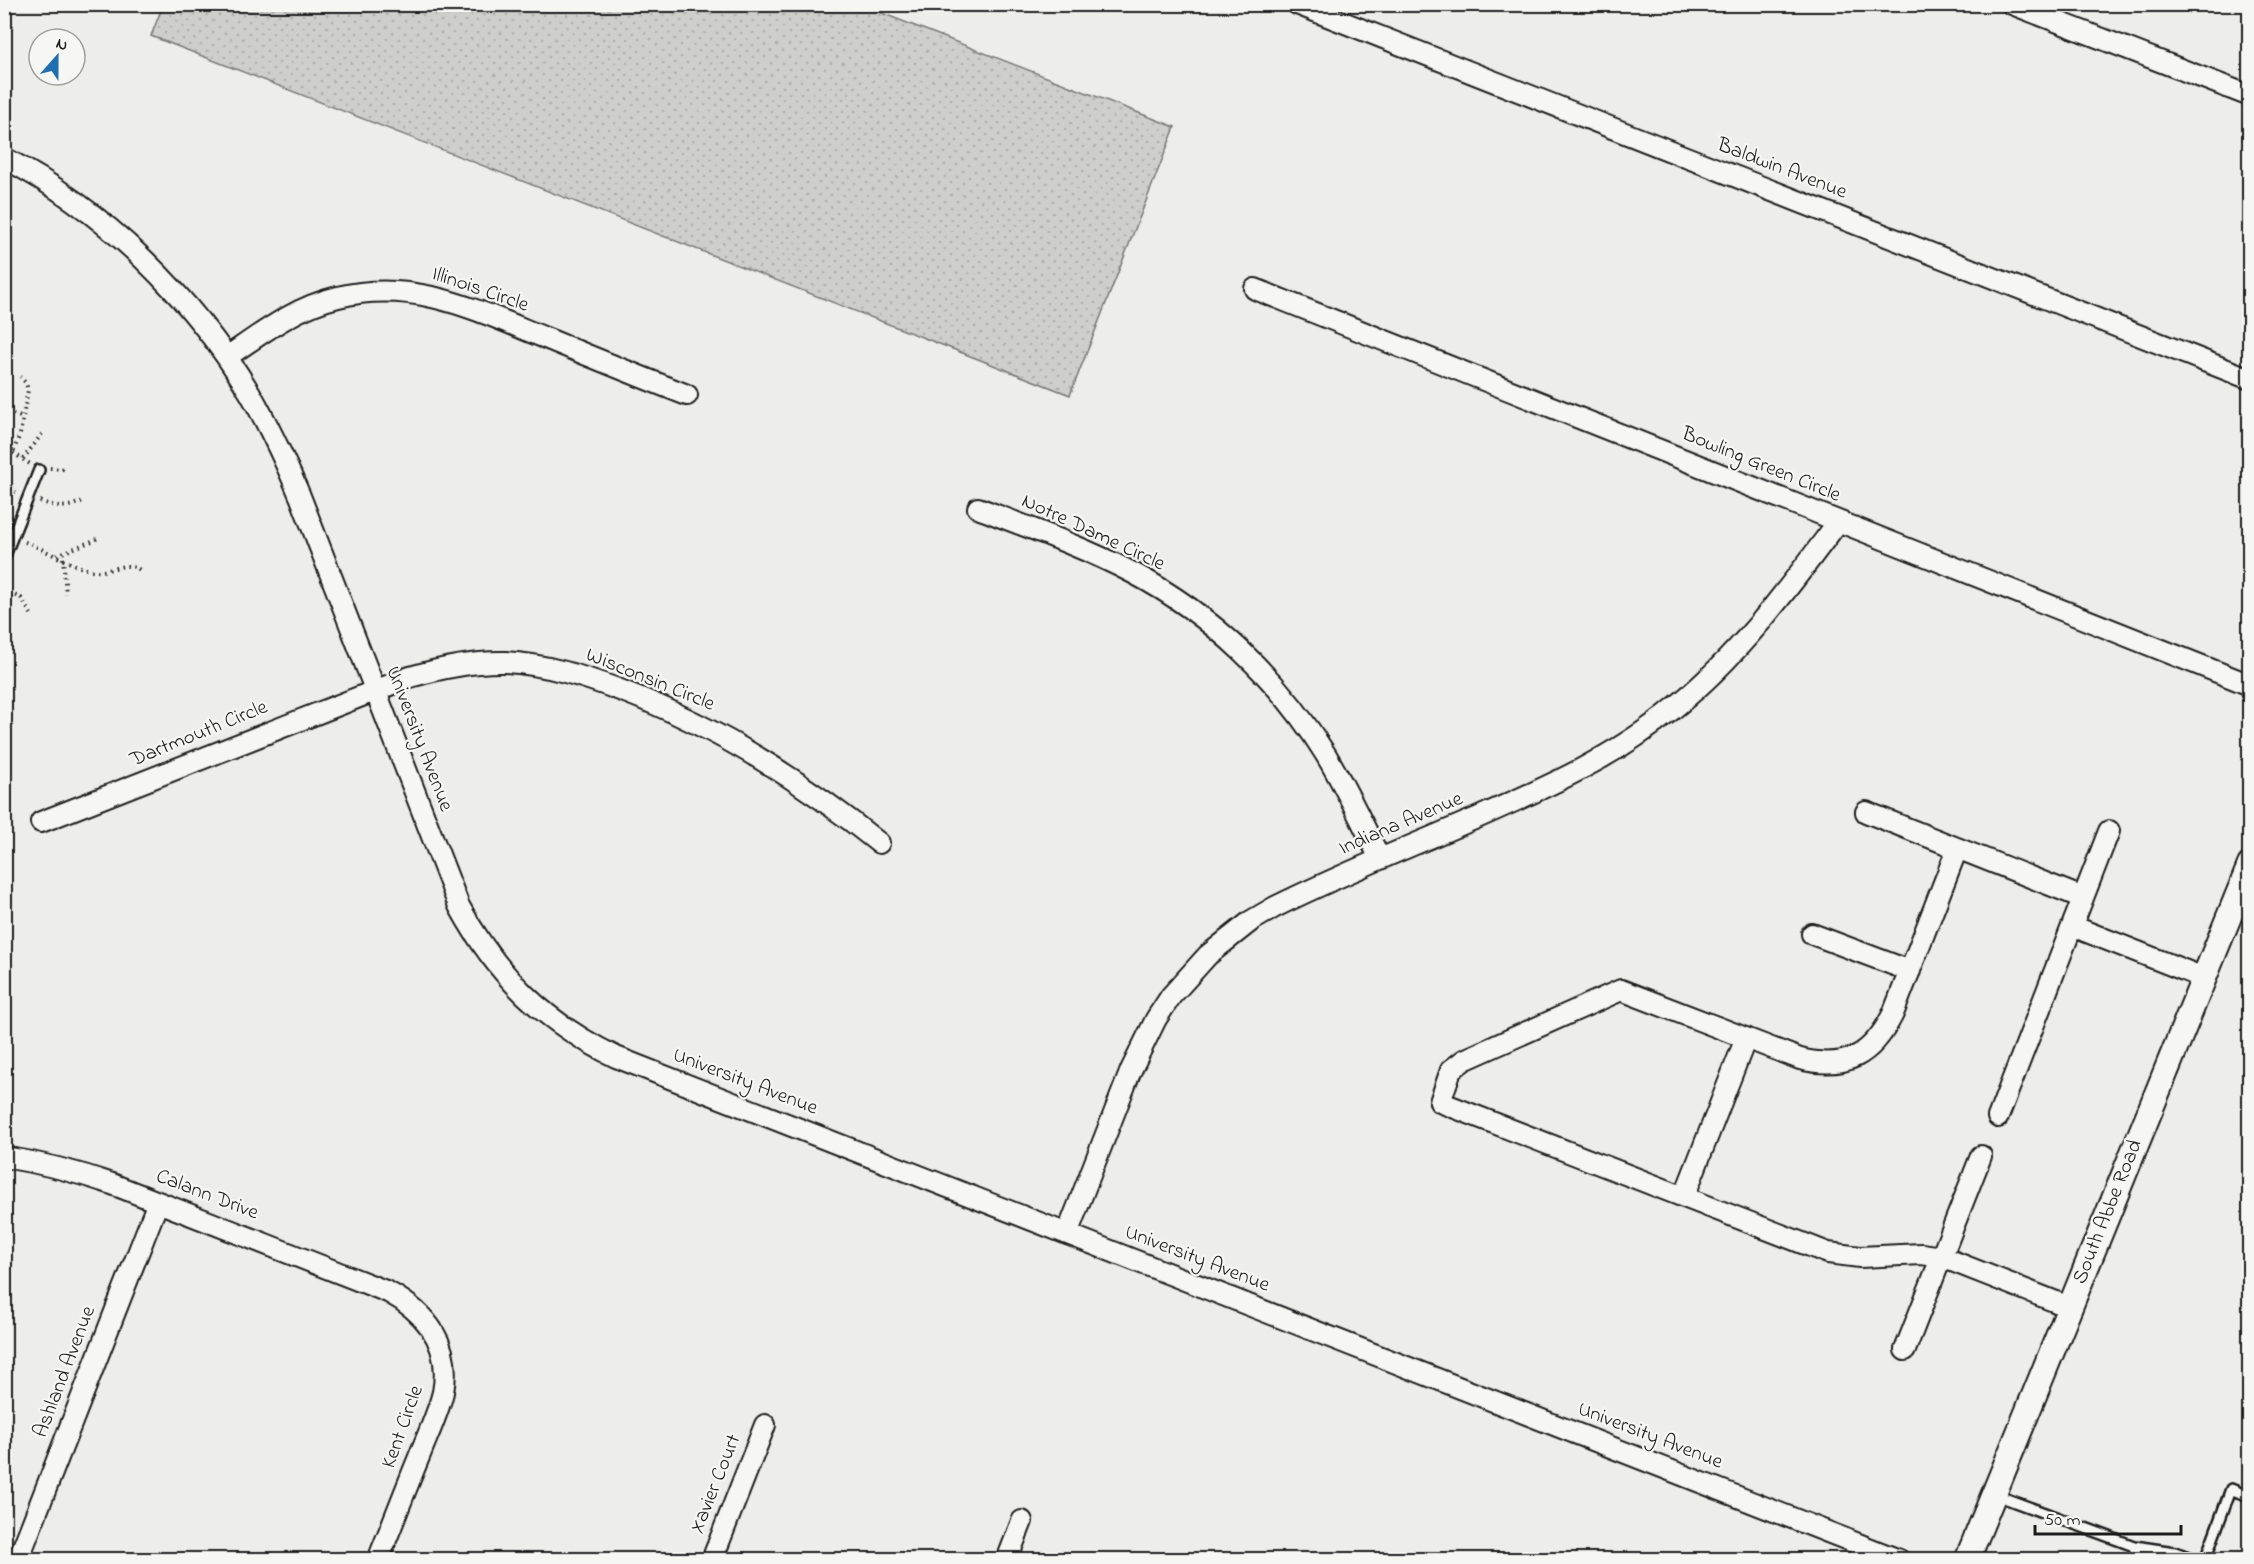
<svg xmlns="http://www.w3.org/2000/svg" width="2254" height="1564" font-family="'Indie Flower',sans-serif">
	<style>
		.grass { fill: url(#grass-dots); stroke: #757574; stroke-width: 1.5 }
		.lines { fill: none; stroke-linecap: round; stroke-linejoin: round }
		.service-casing { stroke: #1c1c1c; stroke-width: 14 }
		.minor-casing { stroke: #1c1c1c; stroke-width: 24 }
		.tertiary-casing { stroke: #1c1c1c; stroke-width: 28 }
		.path { stroke: #1c1c1c; stroke-width: 4; stroke-dasharray: 1.5 4.5; stroke-linecap: butt }
		.service { stroke: #f6f6f2; stroke-width: 9 }
		.minor { stroke: #f6f6f2; stroke-width: 20 }
		.tertiary { stroke: #f6f6f2; stroke-width: 24 }
		.labels { text-anchor: middle; dominant-baseline: central; stroke-width: 4.5; stroke-linejoin: round; paint-order: stroke }
		.street-label { font-size: 21px; fill: #1c1c1c; stroke: #f6f6f2 }
	</style>
	<defs>
		<pattern id="grass-dots" width="8" height="8" patternUnits="userSpaceOnUse" patternTransform="scale(1.5)"><rect width="8" height="8" fill="#cececb"/><path d="M2 2h.1M6 6h.1" fill="none" stroke="#b0b0ae" stroke-width="1.8" stroke-linecap="round"/></pattern>
	</defs>
	<rect width="100%" height="100%" fill="#edede9"/>
	<filter id="ink" filterUnits="userSpaceOnUse"><feTurbulence type="fractalNoise" baseFrequency=".0167" numOctaves="2"/><feDisplacementMap in="SourceGraphic" scale="12" xChannelSelector="R" yChannelSelector="G"/><feConvolveMatrix kernelMatrix="1 2 1 2 8 2 1 2 1" color-interpolation-filters="sRGB"/></filter>
	<g filter="url(#ink)">
		<path class="grass" d="M163,5H861L1175,127L1070,395L151,36Z"/>
		<g class="lines">
			<defs>
				<path id="service" d="M4,558L39,470
					M1996,1495L2134,1546
					M2137,1560L2134,1546L2175,1552L2197,1560
					M2205,1560L2231,1489L2250,1497"/>
				<path id="minor" d="M1297,4L2250,379
					M2012,4L2250,96
					M4,158C105,210 192,297 250,393C269,426 285,461 300,496L459,906C497,976 544,1022 616,1057L1899,1560
					M1255,289L2250,685
					M227,357C262,333 295,307 338,297C415,278 478,311 548,339C594,358 641,377 687,395
					M978,508C1030,528 1083,547 1133,573C1211,614 1280,680 1326,755C1346,788 1363,824 1380,859
					M1866,812L2083,898
					M41,822L410,677C441,668 472,661 505,662C545,664 582,676 620,690C715,726 800,779 879,843
					M1957,849L1893,1014C1872,1056 1846,1070 1800,1059L1621,990L1464,1060L1451,1070L1440,1102L1828,1253L1860,1257L1922,1254L1942,1257L2069,1307
					M2072,926L2204,978
					M1812,934L1910,971
					M1998,1117L2109,831
					M4,1157C42,1163 77,1172 112,1184L388,1292C427,1313 452,1345 443,1392C438,1414 427,1436 419,1457C405,1491 392,1525 378,1560
					M1684,1197L1746,1038
					M1067,1234L1131,1070L1156,1019L1171,996L1208,955L1251,921L1275,907C1341,874 1411,846 1479,817C1547,787 1615,757 1673,709C1739,656 1788,589 1838,522
					M1905,1350L1981,1156
					M18,1560L158,1202
					M712,1560L765,1425
					M1007,1560L1022,1521"/>
				<path id="tertiary" d="M1967,1560L2250,865"/>
			</defs>
			<use href="#service" class="service-casing"/>
			<use href="#minor" class="minor-casing"/>
			<use href="#tertiary" class="tertiary-casing"/>
			<path class="path" d="M13,414L23,418
				M4,449L13,453L20,434L28,390L26,383L20,377
				M13,453L30,464
				M23,459L42,434
				M50,468L62,469L67,466
				M4,488L16,492
				M40,501C59,508 66,509 85,500
				M25,542C45,549 76,569 96,571C111,573 128,558 142,572
				M57,555L97,539
				M63,558L66,594
				M4,591L21,598L31,614
				M4,619L8,635L4,651"/>
			<use href="#service" class="service"/>
			<use href="#minor" class="minor"/>
			<use href="#tertiary" class="tertiary"/>
		</g>
	</g>
	<g class="labels">
		<g class="street-label">
			<text transform="translate(1782 169) rotate(21)">Baldwin Avenue</text>
			<text transform="translate(480 290) rotate(19)">Illinois Circle</text>
			<text transform="translate(1761 465) rotate(22)">Bowling Green Circle</text>
			<text transform="translate(1093 533) rotate(25)">Notre Dame Circle</text>
			<text transform="translate(650 680) rotate(22)">Wisconsin Circle</text>
			<text transform="translate(199 734) rotate(-22)">Dartmouth Circle</text>
			<text transform="translate(419 739) rotate(69)">University Avenue</text>
			<text transform="translate(1401 824) rotate(-23)">Indiana Avenue</text>
			<text transform="translate(745 1082) rotate(21)">University Avenue</text>
			<text transform="translate(207 1195) rotate(21)">Calann Drive</text>
			<text transform="translate(2108 1212) rotate(-68)">South Abbe Road</text>
			<text transform="translate(1197 1259) rotate(21)">University Avenue</text>
			<text transform="translate(65 1372) rotate(-69)">Ashland Avenue</text>
			<text transform="translate(403 1427) rotate(-70)">Kent Circle</text>
			<text transform="translate(1650 1436) rotate(21)">University Avenue</text>
			<text transform="translate(716 1484) rotate(-68)">Xavier Court</text>
		</g>
	</g>
	<rect width="2254" height="1564" fill="none" stroke="#f6f6f2" stroke-width="24"/>
	<rect x="12" y="12" width="2230" height="1540" fill="none" stroke="#1c1c1c" stroke-width="2" filter="url(#ink)"/>
	<g transform="translate(57 57) rotate(21)"><circle r="28" fill="#f6f6f2" stroke="#9f9f9c" stroke-width="1.5"/>
	<path d="M0-4.5L10 22L0 15L-10 22Z" fill="#1f6fb2"/>
	<text y="-9" font-size="16" font-weight="bold" text-anchor="middle" fill="#1c1c1c">N</text>
	</g>
	<path d="M2035 1525v9h146v-9" fill="none" stroke="#1c1c1c" stroke-width="3"/>
	<text x="2044" y="1525" font-size="18" fill="#1c1c1c" stroke="#f6f6f2" stroke-width="4.5" paint-order="stroke">50 m</text>
</svg>
